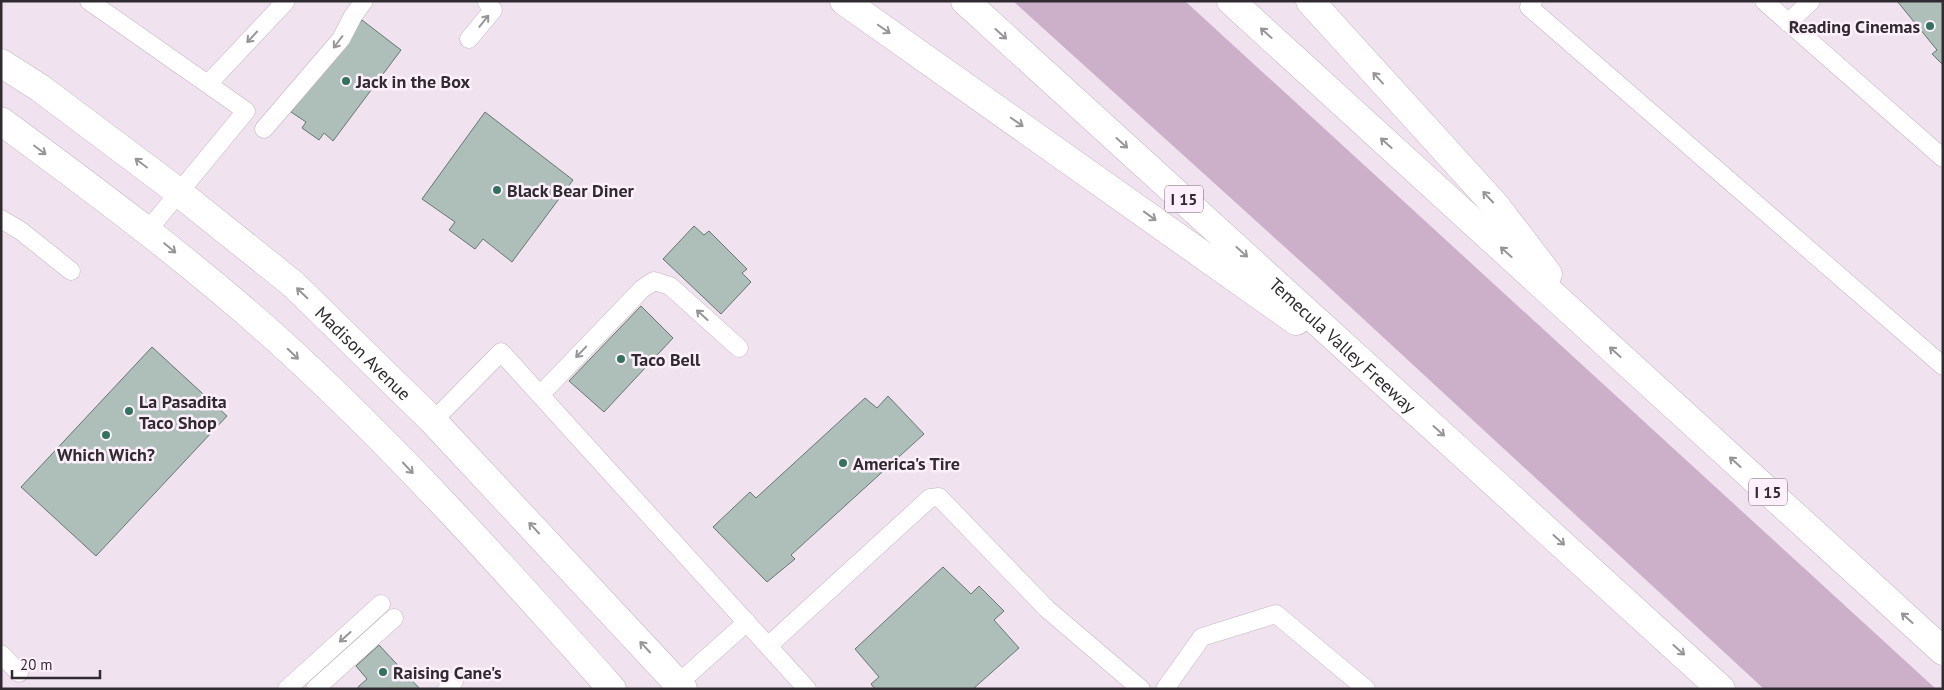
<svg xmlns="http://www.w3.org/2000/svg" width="1944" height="690" font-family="'PT Sans',sans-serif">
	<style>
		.green { fill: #ccb0c9 }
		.building { fill: #adbfb8; stroke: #667670 }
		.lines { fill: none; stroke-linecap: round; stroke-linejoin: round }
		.service-casing { stroke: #c1b4c0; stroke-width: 19 }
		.secondary-casing { stroke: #c1b4c0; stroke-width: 29 }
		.motorway-casing { stroke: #c1b4c0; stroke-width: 29 }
		.service { stroke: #fff; stroke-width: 18 }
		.secondary { stroke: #fff; stroke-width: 28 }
		.motorway { stroke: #fff; stroke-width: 28 }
		.oneway { stroke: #989598 }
		.poi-dot { fill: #33725e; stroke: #fdf0fc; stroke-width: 2 }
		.labels { text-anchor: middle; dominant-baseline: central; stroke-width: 5; stroke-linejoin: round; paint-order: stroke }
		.shield { fill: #fdf0fc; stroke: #6e666d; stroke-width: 1 }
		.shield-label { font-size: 16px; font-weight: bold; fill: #302b30 }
		.poi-label { font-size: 18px; font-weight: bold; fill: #302b30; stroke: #fdf0fc; text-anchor: start }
		.street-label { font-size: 18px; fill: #302b30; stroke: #fdf0fc }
	</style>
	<rect width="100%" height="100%" fill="#f0e3ef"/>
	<path class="green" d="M1013,1H1185L1936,689H1764L1319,278Z"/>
	<path class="building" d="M1897,1H1943V65L1932,54L1937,50Z
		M362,20L401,50L333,141L324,133L319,140L302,128L306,122L291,112Z
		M485,112L573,180L512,262L483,239L475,249L449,230L455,222L422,199Z
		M694,226L704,235L709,231L747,269L742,273L751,282L721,314L663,259Z
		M641,306L673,338L604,412L569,381Z
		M152,347L227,416L96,556L21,487Z
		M888,396L924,434L791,555L795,559L767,582L713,527L750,492L756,498L865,398L877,408Z
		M943,567L971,594L979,586L1004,611L994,620L1019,648L973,689H875L871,684L879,677L855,649Z
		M379,645L420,689H359L358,687L367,679L356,666Z"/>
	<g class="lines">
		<defs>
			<path id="service" d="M89,1L246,111L148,230
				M1533,1L1529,7L1943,366
				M1764,1L1943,158
				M1788,23L1811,1
				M469,39L493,10L486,1
				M208,84L286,1
				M264,129L341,39L353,16L364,1
				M1,219L21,231L71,271
				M540,395L642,289L654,281L670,286L739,348
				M433,421L501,352L807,689
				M768,646L930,498L939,497L1047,609L1141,689
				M1,654L19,673
				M287,689L381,604
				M315,689L394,618
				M447,689L454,681
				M672,689L747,622
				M1165,689L1202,637L1276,614L1366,689"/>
			<g id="secondary">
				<path id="s1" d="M1,63L40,88L168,184L293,284L433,421L683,689"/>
				<path d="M1,121C96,191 190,261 278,340C397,448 505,569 612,689"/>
			</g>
			<g id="motorway">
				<path d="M844,1L1296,321"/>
				<path id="s2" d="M965,1L1721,689"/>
				<path d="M1231,1L1943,651"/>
				<path d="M1310,1L1496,206L1548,274"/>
			</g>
		</defs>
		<use href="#service" class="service-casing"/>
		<use href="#secondary" class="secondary-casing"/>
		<use href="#motorway" class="motorway-casing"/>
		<use href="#service" class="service"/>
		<use href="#secondary" class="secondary"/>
		<use href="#motorway" class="motorway"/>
	</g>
	<defs><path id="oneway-shaft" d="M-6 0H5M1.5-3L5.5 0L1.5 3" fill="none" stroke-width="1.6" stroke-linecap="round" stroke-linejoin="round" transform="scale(1.25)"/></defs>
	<g class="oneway">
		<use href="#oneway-shaft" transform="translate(484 21) rotate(-51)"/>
		<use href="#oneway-shaft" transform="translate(884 29) rotate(35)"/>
		<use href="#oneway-shaft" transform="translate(1266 33) rotate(-138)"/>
		<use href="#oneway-shaft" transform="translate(1001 34) rotate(42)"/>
		<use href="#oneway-shaft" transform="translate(252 37) rotate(133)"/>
		<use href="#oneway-shaft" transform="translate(338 42) rotate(127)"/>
		<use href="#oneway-shaft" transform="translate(1378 78) rotate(-132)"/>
		<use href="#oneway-shaft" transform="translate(1017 122) rotate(35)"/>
		<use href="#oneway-shaft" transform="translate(1122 143) rotate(42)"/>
		<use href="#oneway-shaft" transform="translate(1386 143) rotate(-138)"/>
		<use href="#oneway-shaft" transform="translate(40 150) rotate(37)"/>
		<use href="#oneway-shaft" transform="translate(141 163) rotate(-143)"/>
		<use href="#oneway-shaft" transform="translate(1488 197) rotate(-133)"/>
		<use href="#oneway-shaft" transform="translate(1150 216) rotate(36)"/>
		<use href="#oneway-shaft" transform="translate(170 248) rotate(40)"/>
		<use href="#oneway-shaft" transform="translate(1242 252) rotate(42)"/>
		<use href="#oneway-shaft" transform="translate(1506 252) rotate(-138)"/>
		<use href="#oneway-shaft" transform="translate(302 293) rotate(-136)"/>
		<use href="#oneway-shaft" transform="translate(702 315) rotate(-138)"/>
		<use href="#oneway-shaft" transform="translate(581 352) rotate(134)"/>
		<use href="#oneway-shaft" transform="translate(1615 352) rotate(-138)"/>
		<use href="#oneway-shaft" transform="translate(293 354) rotate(44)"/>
		<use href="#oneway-shaft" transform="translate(1439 431) rotate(42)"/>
		<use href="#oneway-shaft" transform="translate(1735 462) rotate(-138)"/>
		<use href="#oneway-shaft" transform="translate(408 468) rotate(47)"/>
		<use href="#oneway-shaft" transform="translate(534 528) rotate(-133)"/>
		<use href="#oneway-shaft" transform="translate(1559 540) rotate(42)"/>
		<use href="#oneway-shaft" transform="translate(1907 618) rotate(-138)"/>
		<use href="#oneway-shaft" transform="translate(345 637) rotate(138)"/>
		<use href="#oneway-shaft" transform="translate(645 647) rotate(-133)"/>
		<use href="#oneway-shaft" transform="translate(1679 650) rotate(42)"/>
	</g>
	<g class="poi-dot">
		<circle cx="1930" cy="26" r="5"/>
		<circle cx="346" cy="81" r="5"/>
		<circle cx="497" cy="190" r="5"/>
		<circle cx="621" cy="359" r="5"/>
		<circle cx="129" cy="411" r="5"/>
		<circle cx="106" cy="435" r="5"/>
		<circle cx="843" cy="463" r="5"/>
		<circle cx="383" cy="672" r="5"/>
	</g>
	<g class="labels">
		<g class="shield">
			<rect x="1165" y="185.5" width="38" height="27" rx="4"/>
			<rect x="1749" y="478.5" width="38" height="27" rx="4"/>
		</g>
		<g class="shield-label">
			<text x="1184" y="199">I 15</text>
			<text x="1768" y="492">I 15</text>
		</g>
		<g class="poi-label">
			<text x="1920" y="26" text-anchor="end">Reading Cinemas</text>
			<text x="356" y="81">Jack in the Box</text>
			<text x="507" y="190">Black Bear Diner</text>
			<text x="631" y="359">Taco Bell</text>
			<text x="139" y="401">La Pasadita<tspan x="139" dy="21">Taco Shop</tspan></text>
			<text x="106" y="454" text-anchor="middle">Which Wich?</text>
			<text x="853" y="463">America's Tire</text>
			<text x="393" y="672">Raising Cane's</text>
		</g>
		<g class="street-label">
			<text stroke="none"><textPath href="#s2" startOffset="511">Temecula Valley Freeway</textPath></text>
			<text stroke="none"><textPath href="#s1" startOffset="465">Madison Avenue</textPath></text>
		</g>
	</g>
	<rect width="1944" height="690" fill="none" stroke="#302b30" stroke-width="5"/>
	<path d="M12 670v8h88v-8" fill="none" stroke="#302b30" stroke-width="2.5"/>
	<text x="20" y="670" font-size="15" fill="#302b30" stroke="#fdf0fc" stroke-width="4" paint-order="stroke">20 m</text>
</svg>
